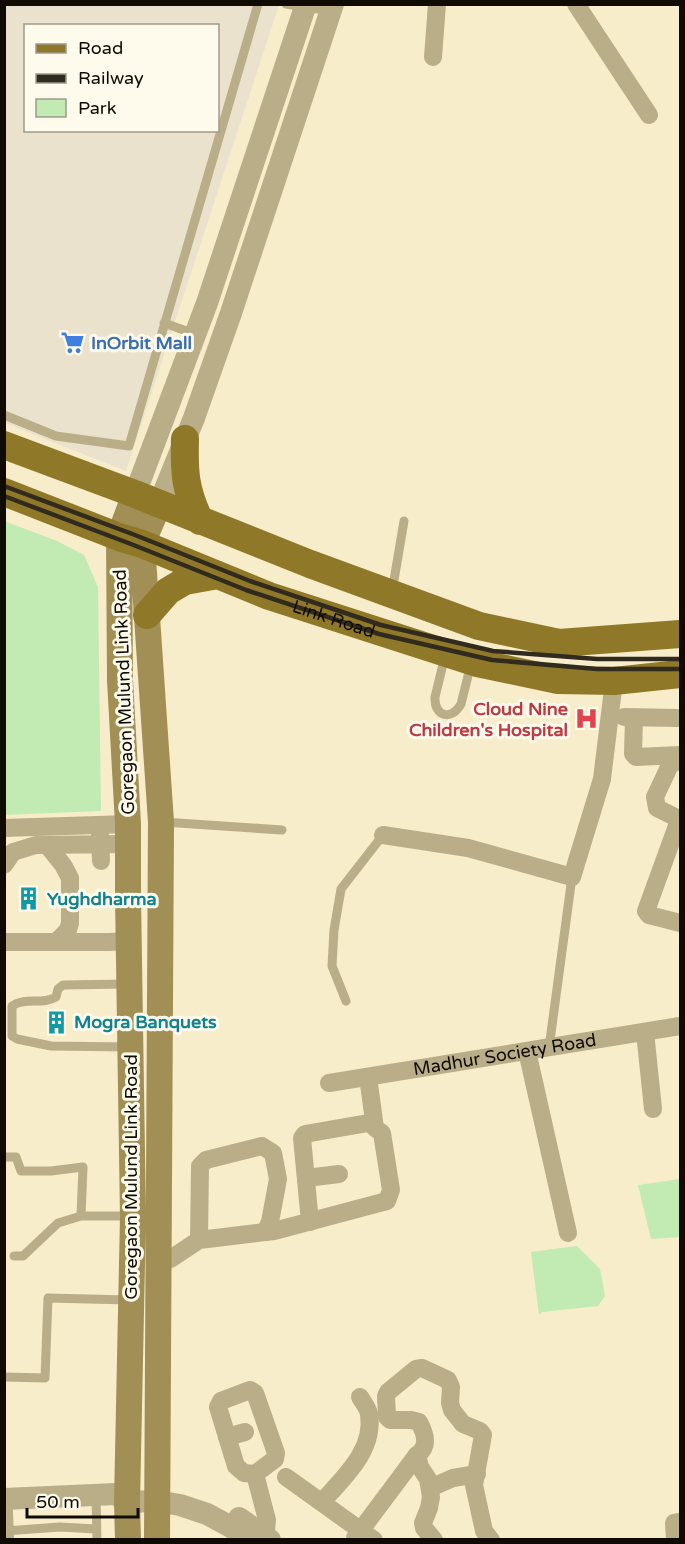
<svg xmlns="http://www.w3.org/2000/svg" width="685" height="1544" font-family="'Varela Round',sans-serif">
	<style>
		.commercial { fill: #ebe2cd; fill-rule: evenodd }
		.green { fill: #c1ebb2 }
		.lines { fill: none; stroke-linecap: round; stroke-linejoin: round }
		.service { stroke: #baae88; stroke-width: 9 }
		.minor { stroke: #baae88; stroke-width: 18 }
		.tertiary { stroke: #baae88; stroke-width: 22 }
		.secondary { stroke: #a18f55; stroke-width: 26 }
		.primary { stroke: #8f7929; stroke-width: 28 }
		.rail { stroke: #302b1e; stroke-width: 4.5 }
		.labels { text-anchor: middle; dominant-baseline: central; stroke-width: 6; stroke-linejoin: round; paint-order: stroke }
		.shop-label { font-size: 18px; font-weight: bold; fill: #366cbe; stroke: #fefaec; text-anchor: start }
		.street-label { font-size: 18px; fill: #0f0b02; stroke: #fefaec }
		.health-label { font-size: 18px; font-weight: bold; fill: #be3a42; stroke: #fefaec; text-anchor: end }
		.culture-label { font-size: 18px; font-weight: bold; fill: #0d838f; stroke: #fefaec; text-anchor: start }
	</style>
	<rect width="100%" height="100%" fill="#f7edca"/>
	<path class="commercial" d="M4,5H279L126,471L5,423ZM26,26H218V130H26Z"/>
	<path class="green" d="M4,521L57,541L84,555L98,587L101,811L5,815Z
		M680,1179V1237L651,1239L638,1185Z
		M577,1246L600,1269L605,1296L598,1306L542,1312L539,1315L531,1252Z"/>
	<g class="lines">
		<path class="service" d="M286,4L331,11
			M164,323L195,334
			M4,415L56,436L129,446L258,4
			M392,592L404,521
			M445,656L435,697C434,717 452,721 461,704L471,664
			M163,822L282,830
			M127,984L63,985L58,989L56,997C43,1005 24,997 12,1006V1036L17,1039L51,1046L128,1047
			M346,1001L332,966L334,930L341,889L383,835
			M549,1048L572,877
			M4,1157H16L21,1171H51L83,1167L81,1216H132
			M14,1256H23L58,1223L81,1216
			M4,1377L45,1378L48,1298L129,1300
			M96,1496L97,1540
			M5,1531L60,1527L96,1529"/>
		<g class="minor">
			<path d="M576,4L649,115"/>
			<path d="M433,57L437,4"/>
			<path d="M624,717L677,718"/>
			<path d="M634,718L633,754L636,757L680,755"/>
			<path d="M680,760L670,765L655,797L657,808L675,817L678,823L646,911L649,915L680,923"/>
			<path d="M4,828L128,824"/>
			<path d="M100,833L101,861"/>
			<path d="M383,835L468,848L572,877L602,779L614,681"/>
			<path d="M47,845L63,865L70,878V923L68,930L56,942"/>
			<path d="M4,865L13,852L36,845L128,844"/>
			<path d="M4,942H109L129,941"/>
			<path d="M645,1032L653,1109"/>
			<path d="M527,1051L568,1233"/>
			<path id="s1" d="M329,1083L680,1026"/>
			<path d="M306,1178L339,1174"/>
			<path d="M310,1222L302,1138L305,1134L374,1122"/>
			<path d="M265,1232L274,1231L387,1201L391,1190L382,1133L375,1128L368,1077"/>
			<path d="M159,1264L172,1258L199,1240L265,1232L270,1222L278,1179L273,1153L262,1146L206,1160L200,1166L199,1240"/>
			<path d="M227,1437L245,1432"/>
			<path d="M255,1474L244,1473L236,1466L218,1407L221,1401L250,1390L255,1393L276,1453L275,1459L255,1474L267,1520L265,1540"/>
			<path d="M286,1477L374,1540"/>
			<path d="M430,1488L453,1478L477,1474"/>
			<path d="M322,1502C344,1477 375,1450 369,1414C368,1408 363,1402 360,1397"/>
			<path d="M4,1511L5,1540"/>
			<path d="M355,1538L417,1455"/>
			<path d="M434,1540L424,1528L423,1523L429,1508L431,1497L428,1479L420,1467L417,1455C430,1446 425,1433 419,1422L411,1420H390L387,1417L386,1396L388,1392L416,1369L422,1368L448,1380L451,1387L450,1403L452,1410L463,1424L480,1431L483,1435L474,1485L484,1531L491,1540"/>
			<path d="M675,1540L674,1523L680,1522"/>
		</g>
		<path class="tertiary" d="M135,494L207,303L306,4
			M159,504L194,418L231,313L333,4
			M4,1499L116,1494L127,1502L156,1501L180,1505L207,1514L231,1527L249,1540
			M239,1518L270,1540"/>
		<path class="secondary" d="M128,1540L127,1502L133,1216L128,897V824L120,680L119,537L135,494
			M157,1540L161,822L142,544L159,504"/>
		<path class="primary" d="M185,439C184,472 185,490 200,521
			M4,445L135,494L310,564L479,626L559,643L680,634
			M4,492L119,537L142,544L269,596L477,663L558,680L614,681L680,674
			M147,615L168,591L185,581L218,575"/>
		<g class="rail">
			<path d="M4,486L135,535L250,581L381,625L493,651L597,659H680"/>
			<path id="s2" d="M4,496L131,544L246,590L379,634L492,660L597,669H680"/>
		</g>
	</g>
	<defs>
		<symbol id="supermarket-bare" viewBox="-9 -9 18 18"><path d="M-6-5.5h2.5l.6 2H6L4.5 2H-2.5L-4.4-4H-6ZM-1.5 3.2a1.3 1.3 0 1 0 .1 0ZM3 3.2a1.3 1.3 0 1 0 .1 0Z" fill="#3f7fe0" stroke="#fefaec" stroke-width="2.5" paint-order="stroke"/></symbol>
		<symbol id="hospital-bare" viewBox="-9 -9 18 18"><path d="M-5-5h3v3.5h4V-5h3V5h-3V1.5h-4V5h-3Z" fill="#e0444e" stroke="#fefaec" stroke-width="2.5" paint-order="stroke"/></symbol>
		<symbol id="building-bare" viewBox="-9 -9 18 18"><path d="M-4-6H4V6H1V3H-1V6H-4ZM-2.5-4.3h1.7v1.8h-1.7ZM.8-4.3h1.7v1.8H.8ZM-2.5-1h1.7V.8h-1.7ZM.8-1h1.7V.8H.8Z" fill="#0f9aa8" stroke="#fefaec" stroke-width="2.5" paint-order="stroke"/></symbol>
	</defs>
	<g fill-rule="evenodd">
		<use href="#supermarket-bare" x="56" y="326" width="33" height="33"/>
		<use href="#hospital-bare" x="570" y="702" width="33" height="33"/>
		<use href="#building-bare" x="12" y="882" width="33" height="33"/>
		<use href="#building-bare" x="40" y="1006" width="33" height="33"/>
	</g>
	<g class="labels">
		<g class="shop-label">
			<text x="91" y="343">InOrbit Mall</text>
		</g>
		<g class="street-label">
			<text stroke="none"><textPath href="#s2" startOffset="352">Link Road</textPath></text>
			<text transform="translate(124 692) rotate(-92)">Goregaon Mulund Link Road</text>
			<text stroke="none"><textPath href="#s1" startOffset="178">Madhur Society Road</textPath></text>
			<text transform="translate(131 1177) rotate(-90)">Goregaon Mulund Link Road</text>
		</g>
		<g class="health-label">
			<text x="568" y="709">Cloud Nine<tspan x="568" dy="21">Children's Hospital</tspan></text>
		</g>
		<g class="culture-label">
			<text x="47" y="899">Yughdharma</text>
			<text x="74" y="1022">Mogra Banquets</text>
		</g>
	</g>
	<rect width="685" height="1544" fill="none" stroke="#0f0b02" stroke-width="12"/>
	<rect x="24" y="24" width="195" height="108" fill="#fefaec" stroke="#9e9a8e" stroke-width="1.5"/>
	<rect x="36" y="44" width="30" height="9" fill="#8f7929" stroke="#9e9a8e" stroke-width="1.5"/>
	<text x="78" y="54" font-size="18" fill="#0f0b02">Road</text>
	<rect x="36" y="74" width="30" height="9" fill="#302b1e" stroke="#9e9a8e" stroke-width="1.5"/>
	<text x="78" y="84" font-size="18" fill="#0f0b02">Railway</text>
	<rect x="36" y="99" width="30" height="18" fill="#c1ebb2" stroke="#9e9a8e" stroke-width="1.5"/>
	<text x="78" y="114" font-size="18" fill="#0f0b02">Park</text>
	<path d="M27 1508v9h111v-9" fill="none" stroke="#0f0b02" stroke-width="3"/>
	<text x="36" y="1508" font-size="18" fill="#0f0b02" stroke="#fefaec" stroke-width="4.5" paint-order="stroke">50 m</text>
</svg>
